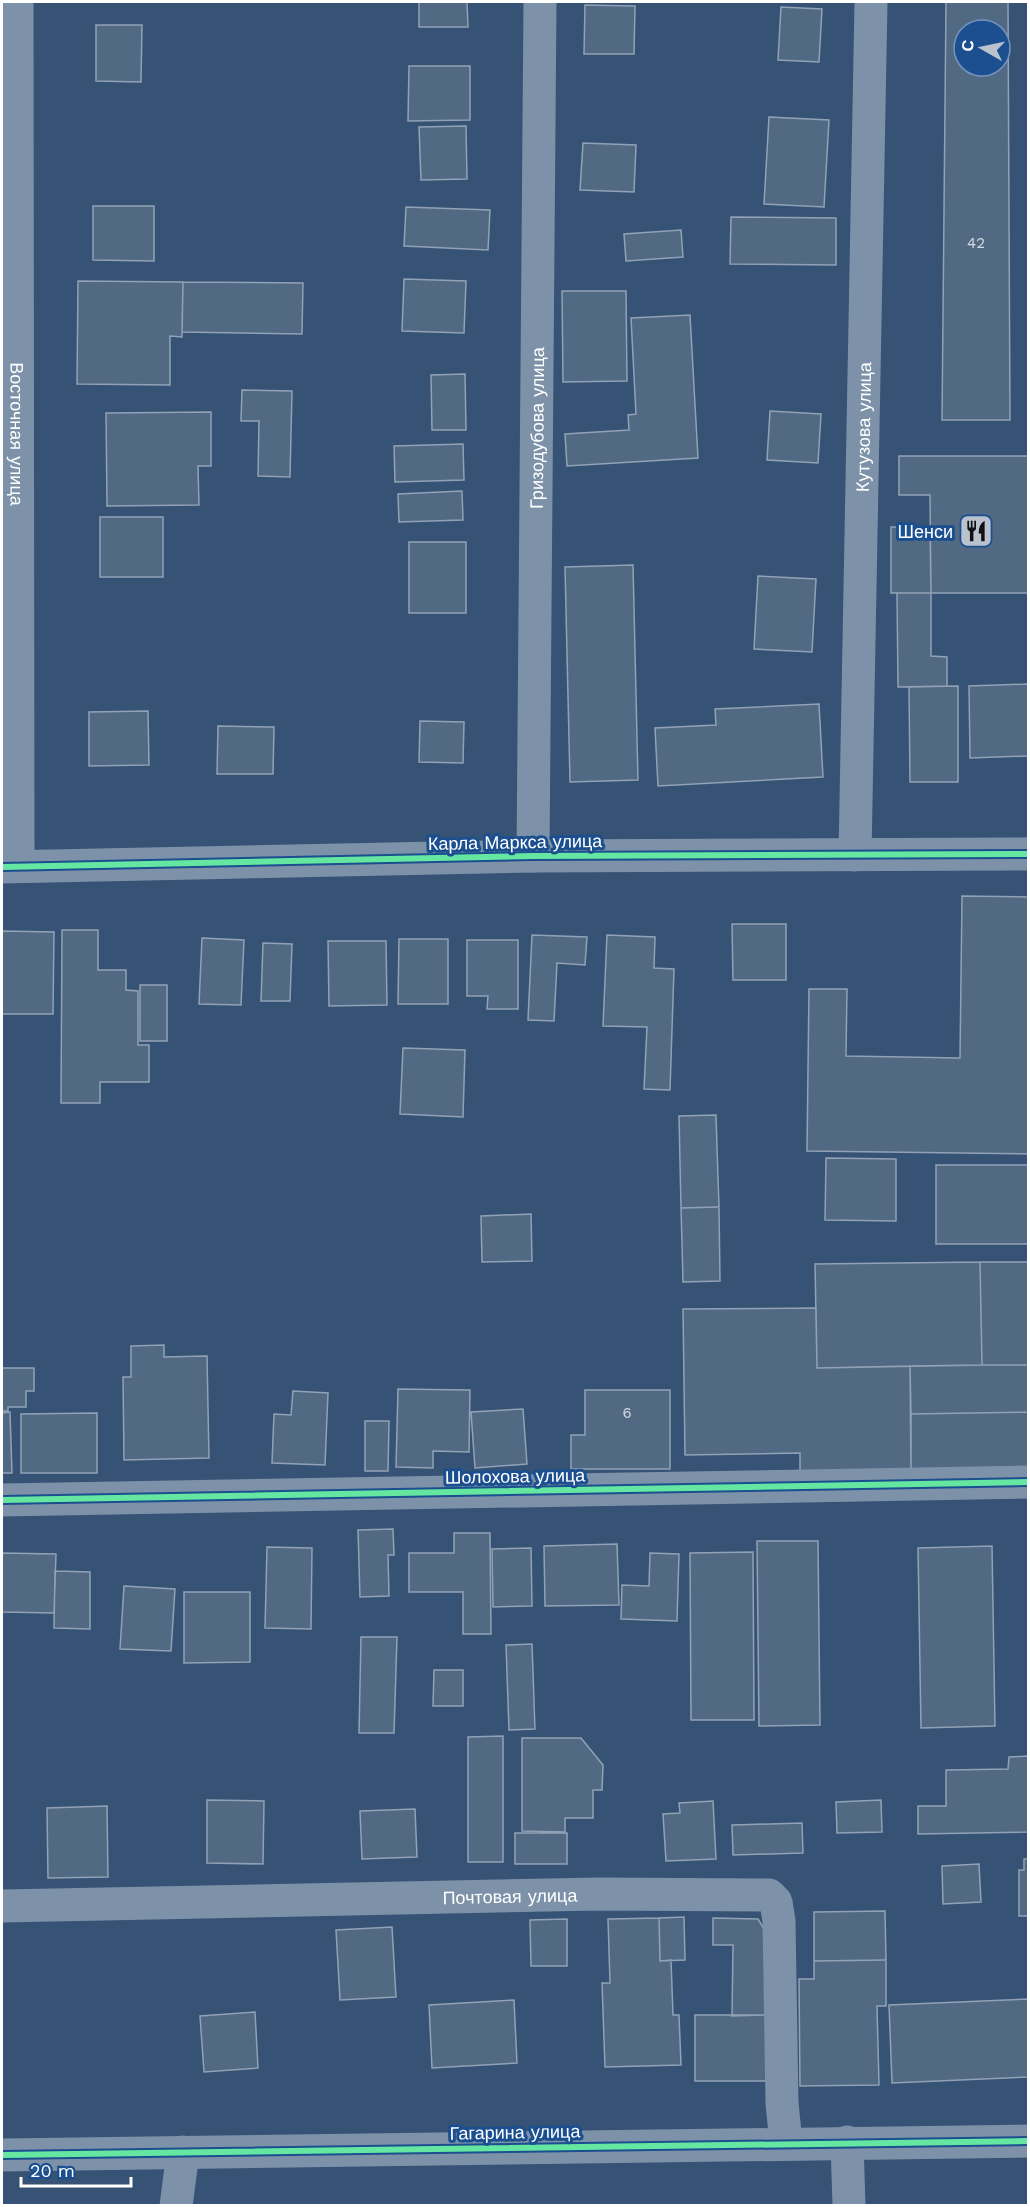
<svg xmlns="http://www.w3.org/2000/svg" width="1030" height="2207" font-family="'Work Sans',sans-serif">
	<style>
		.building { fill: #526984; stroke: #92a2b6; stroke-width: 1.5; fill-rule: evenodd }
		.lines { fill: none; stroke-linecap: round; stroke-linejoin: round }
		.minor { stroke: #7d92a8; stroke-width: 33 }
		.cycleway-casing { stroke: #1b4f8f; stroke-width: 10 }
		.cycleway { stroke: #66e7a1; stroke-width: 6 }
		.labels { text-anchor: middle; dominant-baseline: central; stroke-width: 6; stroke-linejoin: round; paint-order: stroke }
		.number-label { font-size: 15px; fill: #d4dae0 }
		.street-label { font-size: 18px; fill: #fff; stroke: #1b4f8f }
		.poi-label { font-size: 18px; fill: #fff; stroke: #1b4f8f; text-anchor: end }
	</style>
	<rect width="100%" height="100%" fill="#365274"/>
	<path class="building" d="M419,2H467L468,27H419Z
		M946,2H1008L1010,420H942ZM964,30H1000V66H964Z
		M585,5L635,6L634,54H584Z
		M781,7L822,9L819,62L778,60Z
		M96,25H142L141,82L96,81Z
		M409,66H470V120L408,121Z
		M769,117L829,120L824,207L764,204Z
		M466,126L467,179L421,180L419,127Z
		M583,143L636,145L634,192L580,190Z
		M93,206H154V261L93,260Z
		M406,207L490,210L488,250L404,246Z
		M731,217L836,218V265L730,264Z
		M681,230L683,257L626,261L624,234Z
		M404,279L466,281L464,333L402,331Z
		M78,281L183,282L182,337L170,336V385L77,384Z
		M183,282L303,283L302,334L182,332Z
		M562,291H626L627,381L563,382Z
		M690,315L698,458L567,466L565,434L629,430L628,415L636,414L631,318Z
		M465,374L466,430H432L431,375Z
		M242,390L292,391L290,477L258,476L259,421H241Z
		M770,411L821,414L818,463L767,460Z
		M211,412V466H198L199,505L107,506L106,413Z
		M463,444L464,480L395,482L394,446Z
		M899,456H1028V593H931L930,495H899Z
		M462,491L463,520L399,522L398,494Z
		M100,517H163V577H100Z
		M891,527H930L931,593H891Z
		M409,542H466V613H409Z
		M633,565L638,780L570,782L565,567Z
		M758,576L816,579L812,652L754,649Z
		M897,593H931V656L947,657V686L898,687Z
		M1028,684V756L970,758L969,686Z
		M958,686V782H910L909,687Z
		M819,704L823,777L658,786L655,728L716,725L715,709Z
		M148,711L149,765L89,766V712Z
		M420,721L464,722L463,763L419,762Z
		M218,726L274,727L273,774H217Z
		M962,896L1028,897V1154L807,1151L809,989H847L846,1056L960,1058Z
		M732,924H786V980H733Z
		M62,930H98V970H126V990L138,991V1045H149V1082H100V1103H61Z
		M2,931L54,932L53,1014H2Z
		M532,935L587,937L585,965L557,963L554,1021L528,1020Z
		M607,935L655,937L654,968L674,969L670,1090L644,1089L647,1027L603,1026Z
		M202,938L244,940L241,1005L199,1004Z
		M399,939H448V1004H398Z
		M467,940H518V1009H487L488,996H467Z
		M328,941H386L387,1005L329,1006Z
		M263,943L292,944L290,1001H261Z
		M140,985H167V1041H140Z
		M403,1048L465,1050L463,1117L400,1114Z
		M716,1115L719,1207L681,1208L679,1116Z
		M826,1158L896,1159V1221L825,1220Z
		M936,1165H1028V1244H936Z
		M719,1207L720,1281L683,1282L681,1208Z
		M531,1214L532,1261L482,1262L481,1216Z
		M980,1262H1028V1365H982Z
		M980,1262L982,1365L817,1368L815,1264Z
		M816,1308L817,1368L910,1366L911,1476L800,1477V1453L685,1455L683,1309Z
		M164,1345V1357L207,1356L209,1458L124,1460L123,1377H131V1346Z
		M982,1365H1028V1412L911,1414L910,1366Z
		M2,1368H34V1391H26V1407H8V1411H2Z
		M398,1389L470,1390L469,1452L433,1451V1468L396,1467Z
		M585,1390H670V1469H571V1435H585Z
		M293,1391L328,1393L325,1465L272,1463L274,1414L291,1415Z
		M523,1409L527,1464L475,1468L471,1412Z
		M10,1412L12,1473H2V1413Z
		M1028,1412V1475L911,1476V1414Z
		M97,1413V1473H21V1414Z
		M365,1421H389L388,1471H365Z
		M393,1529L394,1555H388L389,1596L360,1597L358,1530Z
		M454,1533H490L491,1634H463V1592H409V1553H454Z
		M757,1541H818L820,1725L759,1726Z
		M617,1544L619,1605L545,1606L544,1546Z
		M992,1546L995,1726L921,1728L918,1548Z
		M267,1547L312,1548L311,1629L265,1628Z
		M531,1548L532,1606L493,1607L492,1549Z
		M753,1552L754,1720H691L690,1553Z
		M2,1553L56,1554L54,1613L2,1612Z
		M650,1553L679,1554L677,1621L621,1619L622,1585L649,1586Z
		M55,1571L90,1572V1629L54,1628Z
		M124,1586L175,1589L171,1651L120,1649Z
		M184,1592H250V1662L184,1663Z
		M361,1637H397L394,1733H359Z
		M532,1644L535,1729L509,1730L506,1645Z
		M434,1670H463V1706H433Z
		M503,1736V1862H468V1737Z
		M522,1738H581L603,1765L602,1790H593V1818H565V1832L522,1831Z
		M1028,1756V1832L918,1834V1806H946V1770L1008,1769L1009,1757Z
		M207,1800L264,1801L263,1864L207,1863Z
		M881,1800L882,1832L837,1833L836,1802Z
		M713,1801L716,1859L666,1861L663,1814L680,1813L679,1803Z
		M107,1806L108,1877L48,1878L47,1808Z
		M415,1809L417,1857L362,1859L360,1811Z
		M802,1823L803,1853L733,1855L732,1825Z
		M515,1833H567V1864H515Z
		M1024,1859H1028V1920V1916H1019V1870H1024Z
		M979,1864L981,1902L943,1904L942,1866Z
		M885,1911L886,1960L814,1961V1912Z
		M684,1917L685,1960L660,1961L659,1918Z
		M659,1918L660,1961L671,1960L673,2015H679L681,2065L605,2067L602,1983H610L608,1919Z
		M713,1918L758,1919L774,1945L766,2015L732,2016L733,1945H713Z
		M567,1919V1966H531L530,1920Z
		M392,1927L396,1997L340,2000L336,1930Z
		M886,1960V2006H877L879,2085L800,2086L799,1979H814V1961Z
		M1028,1999V2077L892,2083L889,2005Z
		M514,2000L517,2063L432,2068L429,2005Z
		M255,2012L258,2068L204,2072L200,2016Z
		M695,2015H766V2081H695Z"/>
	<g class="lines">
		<g class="minor">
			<path id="s1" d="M17,2L18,866"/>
			<path id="s2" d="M855,855L871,2"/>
			<path id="s3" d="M533,856L540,2"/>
			<path d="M2,867L533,856L1028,854"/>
			<path d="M2,1500L1028,1482"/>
			<path id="s4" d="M2,1906L599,1894L769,1895L776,1902L779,1921L782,2103L786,2143"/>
			<path d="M847,2142L849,2206"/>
			<path d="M2,2155L1028,2141"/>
			<path d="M176,2206L183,2152"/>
		</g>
		<defs>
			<path id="cycleway" d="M2,867L533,856L1028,854
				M2,1500L1028,1482
				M2,2155L1028,2141"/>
		</defs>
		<use href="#cycleway" class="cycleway-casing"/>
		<use href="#cycleway" class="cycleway"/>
	</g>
	<defs>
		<symbol id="restaurant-square" viewBox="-11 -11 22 22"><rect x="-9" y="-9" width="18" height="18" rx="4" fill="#b9c2ce" stroke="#1b4f8f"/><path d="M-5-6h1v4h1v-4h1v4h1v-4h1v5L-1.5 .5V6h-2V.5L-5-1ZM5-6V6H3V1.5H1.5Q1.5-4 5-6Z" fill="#111"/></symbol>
	</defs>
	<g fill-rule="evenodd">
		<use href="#restaurant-square" x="957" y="512" width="38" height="38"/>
	</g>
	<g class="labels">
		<g class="number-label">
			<text x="976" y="243">42</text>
			<text x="627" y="1413">6</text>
		</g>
		<g class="street-label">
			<text stroke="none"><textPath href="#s2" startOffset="428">Кутузова улица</textPath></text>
			<text stroke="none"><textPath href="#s3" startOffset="428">Гризодубова улица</textPath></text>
			<text stroke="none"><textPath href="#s1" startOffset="432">Восточная улица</textPath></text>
			<text transform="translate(515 842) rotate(-1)">Карла Маркса улица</text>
			<text transform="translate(515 1476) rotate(-1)">Шолохова улица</text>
			<text stroke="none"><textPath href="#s4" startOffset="508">Почтовая улица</textPath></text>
			<text transform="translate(515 2132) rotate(-1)">Гагарина улица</text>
		</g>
		<g class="poi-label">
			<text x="953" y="531">Шенси</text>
		</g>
	</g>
	<rect width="1030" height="2207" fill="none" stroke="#ffffff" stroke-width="6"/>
	<g transform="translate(982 48) rotate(279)"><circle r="28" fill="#1b4f8f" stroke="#7695bc" stroke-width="1.5"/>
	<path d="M0-4.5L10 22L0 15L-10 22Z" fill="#b9c2ce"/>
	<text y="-9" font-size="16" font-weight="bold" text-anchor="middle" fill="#ffffff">С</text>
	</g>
	<path d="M21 2177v9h110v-9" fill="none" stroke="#ffffff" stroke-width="3"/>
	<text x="30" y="2177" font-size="18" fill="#ffffff" stroke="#1b4f8f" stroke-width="4.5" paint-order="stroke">20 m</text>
</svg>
